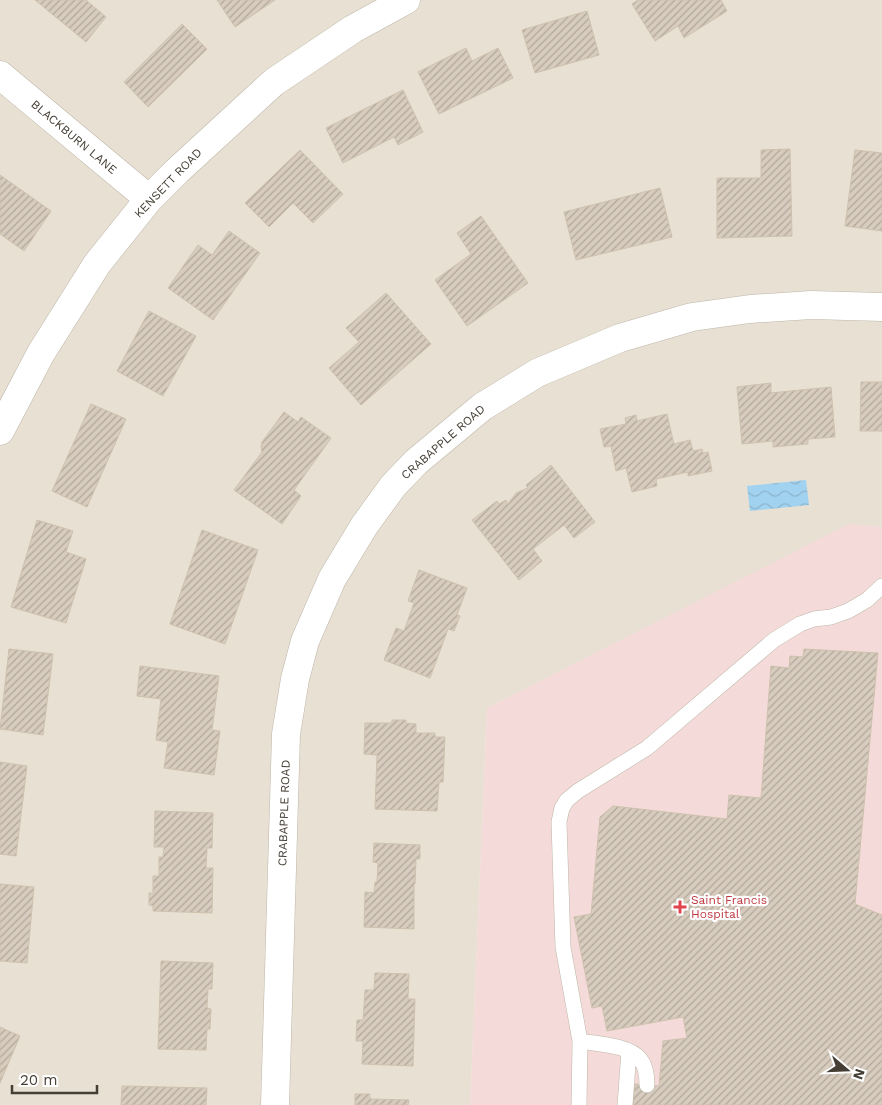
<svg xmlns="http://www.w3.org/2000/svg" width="882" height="1105" font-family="'Work Sans',sans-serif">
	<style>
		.residential { fill: #e7e0d3 }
		.medical { fill: #f4dbd9 }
		.water { fill: url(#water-waves) }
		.building { fill: url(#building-hatch); stroke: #cfc1ae }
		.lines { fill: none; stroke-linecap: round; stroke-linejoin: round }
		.service-casing { stroke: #beb6a8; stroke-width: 16 }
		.minor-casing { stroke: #beb6a8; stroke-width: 29 }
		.service { stroke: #fff; stroke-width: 15 }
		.minor { stroke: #fff; stroke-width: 28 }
		.health-dot { fill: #e0444e; stroke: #fff; stroke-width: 2 }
		.labels { text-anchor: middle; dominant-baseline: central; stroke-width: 4.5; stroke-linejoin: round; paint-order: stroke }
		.street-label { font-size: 12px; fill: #453e35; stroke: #fff }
		.health-label { font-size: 12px; fill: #be3a42; stroke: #fff; text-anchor: start }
	</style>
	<defs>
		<pattern id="water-waves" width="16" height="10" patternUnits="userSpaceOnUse" patternTransform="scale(1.25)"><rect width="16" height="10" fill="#a1d2f0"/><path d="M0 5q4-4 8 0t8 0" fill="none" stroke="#8cb5ce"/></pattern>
		<pattern id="building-hatch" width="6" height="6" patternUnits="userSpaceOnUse" patternTransform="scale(1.25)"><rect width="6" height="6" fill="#d7ccbe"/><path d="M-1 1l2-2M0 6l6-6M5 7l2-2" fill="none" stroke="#b0a79b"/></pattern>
	</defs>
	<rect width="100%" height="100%" fill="#f3eee5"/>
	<path class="residential" d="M0,0H882V527L849,525L487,708L470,1105H0Z"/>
	<path class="medical" d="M849,524L882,527V1105H470L487,708Z"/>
	<path class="water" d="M806,480L809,505L750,511L747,486Z"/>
	<path class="building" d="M35,0H86L106,17L86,42Z
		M217,0H275L235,27Z
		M638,0H721L727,11L684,38L678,26L655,41L632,4Z
		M587,11L599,55L535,73L522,30Z
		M182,24L207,49L148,107L124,82Z
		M466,48L472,61L498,48L513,78L439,114L418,72Z
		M403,90L423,132L398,145L394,137L343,163L326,128Z
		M790,149L792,236L717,238V178H761V150Z
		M300,150L343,194L313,223L293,203L269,227L245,203Z
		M855,150L882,153V231L845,226Z
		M0,175L51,211L24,251L0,234Z
		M660,188L672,237L576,260L564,212Z
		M481,216L528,283L467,326L435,280L471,254L457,233Z
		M229,231L260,253L213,320L168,288L198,245L212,255Z
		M386,293L431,344L361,405L329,368L359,342L346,328Z
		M149,311L196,336L163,396L117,371Z
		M861,382H882V431H860Z
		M771,383V393L831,387L835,437L808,439V444L773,447V441L742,444L737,387Z
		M91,404L126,419L87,507L52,491Z
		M284,412L298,422L301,417L331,438L294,490L301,496L282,524L234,490L262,452L261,447L262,442Z
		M667,414L674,444L690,440L693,451L702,449L703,453L708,452L712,471L688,476V472L656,479L657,486L632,492L626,468L616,471L611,446L604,447L600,429L626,424L625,418L636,415L637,421Z
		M551,465L595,522L574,538L564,525L533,549L542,561L519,580L472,520L497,501L499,504L506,500L508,504L516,493L528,488L526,485Z
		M37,520L73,531L66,552L86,559L66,623L11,607Z
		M202,530L258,550L225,644L170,624Z
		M419,570L467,588L457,615L460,616L454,631L448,629L430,678L384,660L396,628L404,631L414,603L408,601Z
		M9,649L53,654L43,735L0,729Z
		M804,649L878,653L855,904L882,915V1105H633L635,1084L659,1086L663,1041L687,1038L683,1017L607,1031L602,1006L592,1008L574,917L591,914L600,817L613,806L727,819L729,795L761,798L771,666L789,668L790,656L803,657Z
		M140,666L219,676L212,730L220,731L214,775L164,768L168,742L156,740L161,699L137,696Z
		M392,720H406V723L416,724V733H435V737H445L443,782H439L437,811L375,809L377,755L364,754L365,723H392Z
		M0,762L27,766L16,856L0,854Z
		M155,811L213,813L212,848H207L206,868H213L212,913L153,911V906L149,905V893H153V876H159V857H163L164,847H154Z
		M374,843L420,845V859H416L415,884H414V929L364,927L365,892L374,893L375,882H377L378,863L373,862Z
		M0,884L34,887L27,963L0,961Z
		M161,961L213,963L212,989H208L207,1008L211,1009L210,1029H207L206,1050L158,1049Z
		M375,973L409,974L408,999H415L413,1066L362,1064L363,1041H356L357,1020H363L365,990H374Z
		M0,1027L20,1036L0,1083Z
		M122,1086L207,1088L206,1105H121Z
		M355,1094H370V1099L409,1100L408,1105H355Z"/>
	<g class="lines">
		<defs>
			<path id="service" d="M580,1041C596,1044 629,1045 640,1059C646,1066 647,1076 647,1085
				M579,1105L580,1041L563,947L559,822L562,808L567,800L578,791L647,748L774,640L800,624L814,619L831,617L848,611L867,600L882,586
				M625,1105L629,1051"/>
			<path id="minor" d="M0,75L149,199
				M0,431L41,353L97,264L149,199L177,171L274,82L353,29L406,0
				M275,1105L286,734L295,679L305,641L332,579L364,526L393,486L416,462L482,407L537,373L620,338L692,317L750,309L811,305L882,307"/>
		</defs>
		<use href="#service" class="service-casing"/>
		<use href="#minor" class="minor-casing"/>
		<use href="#service" class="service"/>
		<use href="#minor" class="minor"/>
	</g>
	<path class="health-dot" d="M677.5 899.5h5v5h5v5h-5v5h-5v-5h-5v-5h5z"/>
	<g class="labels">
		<g class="street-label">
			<text transform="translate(74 137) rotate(40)">BLACKBURN LANE</text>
			<text transform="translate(168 183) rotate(-46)">KENSETT ROAD</text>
			<text transform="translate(443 442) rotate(-41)">CRABAPPLE ROAD</text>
			<text transform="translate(284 813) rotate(-88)">CRABAPPLE ROAD</text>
		</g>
		<g class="health-label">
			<text x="691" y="900">Saint Francis<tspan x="691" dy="14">Hospital</tspan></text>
		</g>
	</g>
	<g transform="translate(847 1070) rotate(109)" stroke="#ffffff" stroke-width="4" paint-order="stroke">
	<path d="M0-4L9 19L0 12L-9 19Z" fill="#453e35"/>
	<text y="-8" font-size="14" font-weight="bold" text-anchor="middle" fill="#453e35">N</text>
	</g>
	<path d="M12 1085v8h85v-8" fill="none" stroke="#453e35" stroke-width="2.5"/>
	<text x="20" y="1085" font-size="15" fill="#453e35" stroke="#ffffff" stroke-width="4" paint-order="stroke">20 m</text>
</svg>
